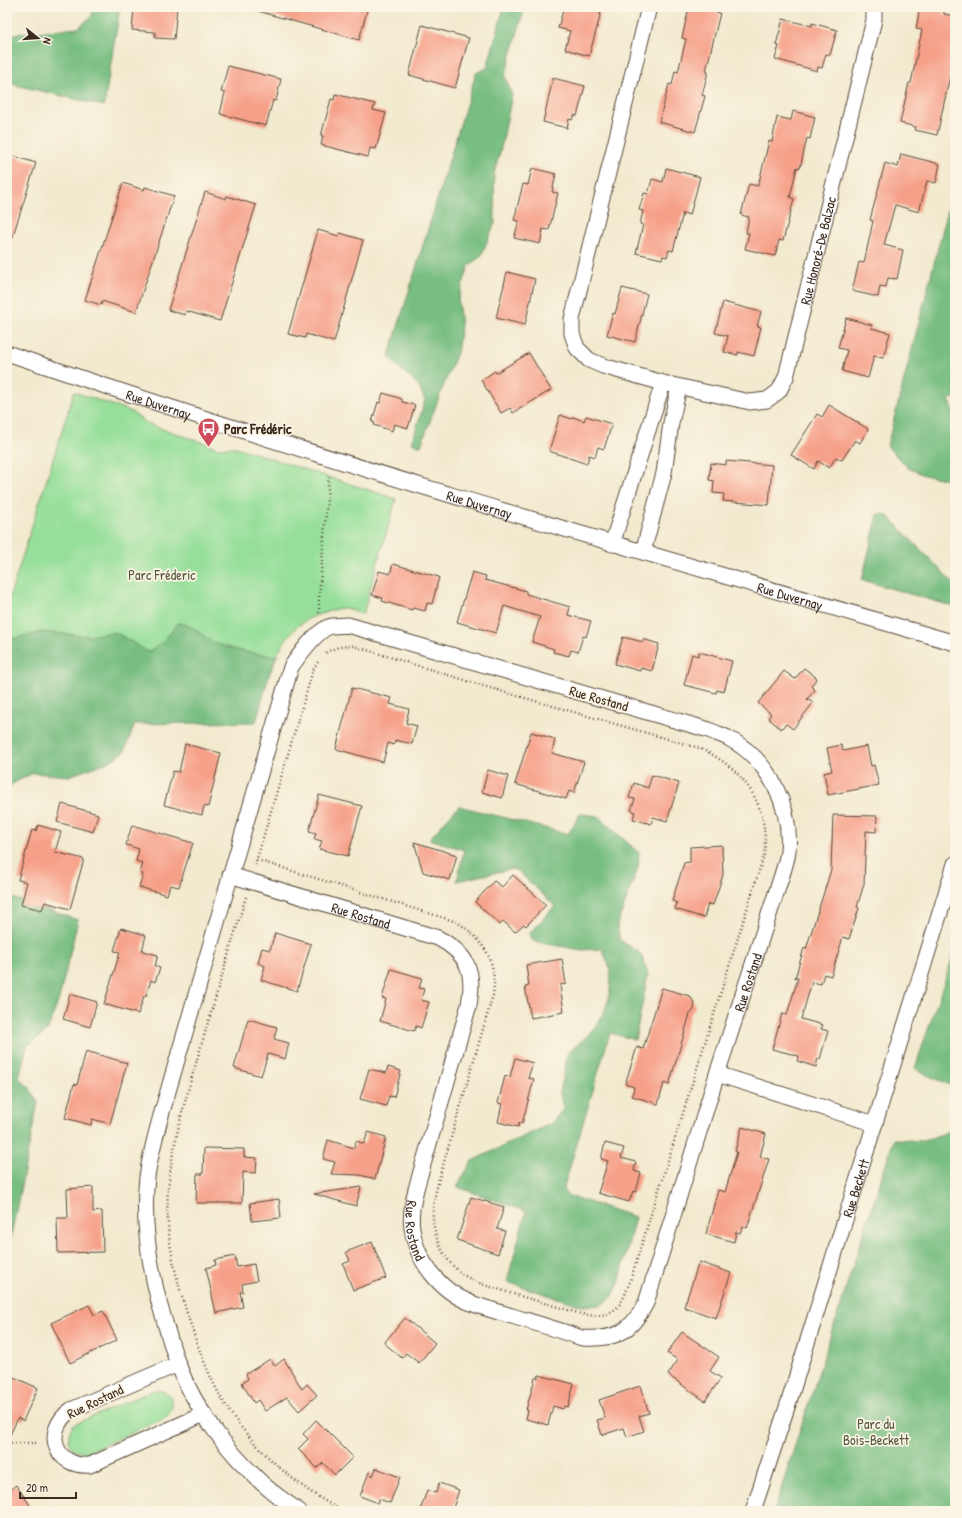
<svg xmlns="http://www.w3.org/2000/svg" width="962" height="1518" font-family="'Patrick Hand',sans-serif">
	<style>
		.green { fill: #96df9a; stroke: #68845c }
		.forest { fill: #78be82; stroke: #5a7450 }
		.building { fill: #f6a089 }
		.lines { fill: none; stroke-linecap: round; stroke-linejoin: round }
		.minor-casing { stroke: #564739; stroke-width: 17 }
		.path { stroke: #564739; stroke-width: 2.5; stroke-dasharray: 1 3; stroke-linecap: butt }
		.minor { stroke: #fff; stroke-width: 15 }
		.labels { text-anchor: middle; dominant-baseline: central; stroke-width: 3.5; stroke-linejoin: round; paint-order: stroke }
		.street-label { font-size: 14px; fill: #3b2a1e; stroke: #fcf5e5 }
		.poi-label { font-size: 14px; font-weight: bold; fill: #3b2a1e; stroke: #fcf5e5; text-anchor: start }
		.park-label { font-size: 14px; fill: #52573d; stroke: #fcf5e5 }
	</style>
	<rect width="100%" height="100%" fill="#fcf5e5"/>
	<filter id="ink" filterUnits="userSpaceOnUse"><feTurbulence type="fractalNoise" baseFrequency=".025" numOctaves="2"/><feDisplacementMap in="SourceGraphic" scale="8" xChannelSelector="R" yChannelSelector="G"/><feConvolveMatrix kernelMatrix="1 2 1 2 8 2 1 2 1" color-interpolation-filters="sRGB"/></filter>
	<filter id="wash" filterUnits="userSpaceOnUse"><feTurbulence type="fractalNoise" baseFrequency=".012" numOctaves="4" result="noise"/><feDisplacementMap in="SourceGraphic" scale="16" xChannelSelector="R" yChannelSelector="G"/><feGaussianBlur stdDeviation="0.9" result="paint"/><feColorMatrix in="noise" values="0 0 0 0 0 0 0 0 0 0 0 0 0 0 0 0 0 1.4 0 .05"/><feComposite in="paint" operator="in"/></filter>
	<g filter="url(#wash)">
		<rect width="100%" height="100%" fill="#f2eacf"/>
		<path class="green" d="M74,392L130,411L148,424L219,448L236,447L396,499L363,614C357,612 348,608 342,608C336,609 329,611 324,613C293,621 281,643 270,672L7,717V606Z
			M157,1390C174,1392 177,1408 165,1418L88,1452C69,1454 64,1440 73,1425L151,1391Z"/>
		<path class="forest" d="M93,7H120L104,106L7,83V35L78,28L92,16Z
			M504,7H525L505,76L512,95L502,144L494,174L495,223L481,256L469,266L458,299L461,326L457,353L441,392L421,446L412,443L425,400L418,385L395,364L389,356L476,73L487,68Z
			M955,182V397L949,400L955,412V481L924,475L908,468L887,446Z
			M878,514L887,515L955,585V607L862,580Z
			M178,623C197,626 200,636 216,643C234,651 256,654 277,656L270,672L256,722L135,724L124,752L108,762L69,776L33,773L12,784L7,790V640L42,632L90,636L115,632L148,652L164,641Z
			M459,806L568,834L580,814L598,816L639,853L638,868L617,925L620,940L641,954L648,974L635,1040L610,1033L563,1190L567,1195L635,1217L619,1283L612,1297L601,1305L583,1306L507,1282L526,1211L457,1187L472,1161L552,1123L563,1109L560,1093L568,1052C597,1031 614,1007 610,970C609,963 604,955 602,949L581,950L533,941L530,933L555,906L518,871L512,869L457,881L464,850L429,839Z
			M7,896L78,920L59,999L47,1031L27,1046L19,1078L29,1087L38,1102L7,1256Z
			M955,950V1087L920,1072L915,1068Z
			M953,1130L955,1131V1511H774L894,1139L923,1141Z"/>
		<g id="blocks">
			<path class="building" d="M134,7H177L174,39L155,38V32L132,30Z
				M258,7H368L359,40L258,11Z
				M564,7H600L599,13H601L589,56L565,49L570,31L558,28Z
				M689,7H717L716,12L720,13L706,71L708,72L702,95L705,96L695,132L659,122L669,84L672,85L675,71L678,72L686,39L682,38Z
				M920,7L944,11V14L955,16V68L952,67L937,135L915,130L916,127L900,123L909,83H911L922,30L916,29Z
				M783,19L812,26V23L837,30L830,55L826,54L822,68L818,67L817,71L775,59L779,46L776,45Z
				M422,25L469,38L455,88L409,75Z
				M228,66L281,79L276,101L273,100L266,126L220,114L225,93L221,92Z
				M553,78L585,86L577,116L574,115L572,120L569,119L567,128L543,122Z
				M335,94L375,104L373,110L386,113L376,149L370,148L368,157L321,145L323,136H321L331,99L334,100Z
				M793,111L815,117L810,139L807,138L800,168L797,167L790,197L794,199L783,241L779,240L775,256L745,249L749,233H746L749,217L741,215L749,184L758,186L769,141L772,142L777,117L791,120Z
				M7,154L36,163L10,245H7Z
				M901,154L940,164L936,183L927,181L919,212L895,205L884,245L903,250L897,279L888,278L886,287L880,286L878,297L852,291L859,262L864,263L873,221L870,220L885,163L898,167Z
				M532,168L556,174L552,192L558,193L549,230L543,229L540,244L514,238L519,221L514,220L523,184L528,185Z
				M666,168L700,177L690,215L683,213L673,251L669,250L667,257L663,256L662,259L636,253L643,225L640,224L643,211L639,210L644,193L648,194L652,179L663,182Z
				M123,183L144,190L145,187L174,196L136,312L102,301L101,305L85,300Z
				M205,192L226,199L227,196L256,205L220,321L186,311L185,315L168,310Z
				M318,230L339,236L340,233L363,240L334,342L306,334L305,338L288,334Z
				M507,272L535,279L525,325L496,318Z
				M622,288L647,294L635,342L607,335L613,313L615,314Z
				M723,302L761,312L757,326L761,327L754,356L738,352V355L724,352L728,336L715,333Z
				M846,318L872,325L871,328L890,333L883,358L874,356L868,378L842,371L847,350L838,348Z
				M529,353L551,390L513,413L510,408L501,413L481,380L495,371L496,373Z
				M383,393L402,399V402L415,405L408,428L394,424L392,431L374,425L375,423L372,422L378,402L380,403Z
				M829,405L868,429L860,443L855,440L842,460L836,457L829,468L818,461L814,469L791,455L817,414L822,417Z
				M560,415L572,419L573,417L584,421L586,416L612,424L604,449L598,447L595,457L589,455L587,464L549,451Z
				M726,461L772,465L769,505L723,501L724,494L713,493L714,481L709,480L711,463L726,465Z
				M393,564L439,577L432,604L427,603L425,611L413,608L412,610L382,601L383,598L372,595L379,571L390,574Z
				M472,572L486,576L485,580L526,591V594L570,607L568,615L591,621L586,637L583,636L578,652L571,650L569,656L553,652L554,649L532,642L540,617L504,606L496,633L457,622Z
				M623,637L643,642V639L659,644L652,671L641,668L640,671L615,664Z
				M699,652L732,661L724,692L717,690L716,693L684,685L692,654L698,656Z
				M804,668L817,678L811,686L815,690L807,699L813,703L793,729L786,724L781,729L768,718L771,714L758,703L784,671L795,679Z
				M352,688L392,698L390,704L409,709L406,723L417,726L412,744L395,740L394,745L388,743L383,762L336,749Z
				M531,732L555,739L552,753L584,762L574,793L569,791L566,799L515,784Z
				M185,744L221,753L208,807L204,806L202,815L164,805L173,771L179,772Z
				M841,745L843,751L867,746L871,766L874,765L879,785L828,795L824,773L832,771L827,748Z
				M488,770L508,776L502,798L482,792Z
				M652,775L679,783L667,821L653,817L651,824L633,819L635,812L631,810L635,799L629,798L634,783L648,788Z
				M319,795L362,806L348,856L319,849L322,841L314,839L316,833L309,831Z
				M62,804L98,814L93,832L57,822Z
				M833,815L877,816L876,832L866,831L864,884L857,907L859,908L849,939L843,937L831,976L824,974L821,984L812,982L801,1019L823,1025L821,1029L828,1031L820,1059L818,1058L816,1067L797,1061L799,1056L772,1049L782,1014L787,1015L798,978H795L804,948L806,949L831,870Z
				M38,825L61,832L55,852L84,859L70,909L45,902L42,910L21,905L27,882L18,880L32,830L36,831Z
				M132,825L193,843L179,887L170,885L167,895L139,887L143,874L140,873L143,863L136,861L139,849L126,845Z
				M414,842L457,855L450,880L423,872Z
				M722,845L723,875L713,905L708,904L704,918L675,909L677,903L672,901L684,863L690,862V847Z
				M513,875L546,905L526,926L524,924L515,932L503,921L500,925L475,902L494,881L502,887Z
				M121,928L146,935L142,951L158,955L155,966L160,968L155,982L151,980L146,996H144L138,1014L104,1004L120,952L114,951Z
				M275,933L311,944L297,991L261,980L265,966L258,963L262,948L270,950Z
				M562,959L566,984L560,985L564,1012L531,1018L525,987L529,986L526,965Z
				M391,969L422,978L419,988L424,989L421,1000L429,1002L421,1028L416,1026L414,1031L380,1021L386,999L382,998Z
				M662,988L690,996L692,999L695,1006L693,1011L690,1014L669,1085L664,1083L658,1104L632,1096L634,1087L625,1084L637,1047L643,1049Z
				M70,994L97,1002L90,1027L63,1019Z
				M248,1019L277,1027L274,1039L289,1043L285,1059L268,1054L261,1076L234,1068Z
				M86,1051L127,1063L110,1124L92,1119L91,1125L65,1118L74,1084L77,1085Z
				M515,1058L533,1063L528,1078L534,1079L522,1124L519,1123L518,1127L498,1122L502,1104L498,1103L505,1076L510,1077Z
				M388,1067L401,1071L394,1097L389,1096L386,1106L360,1099L369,1069L386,1073Z
				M742,1127L766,1134L760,1157L769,1159L747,1228L743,1226L740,1233L736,1232L734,1242L706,1234L718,1190L725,1192L737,1152L735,1151Z
				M368,1132L386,1137L375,1179L360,1175L331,1174L335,1162L323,1159L328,1140L354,1148L356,1141L364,1144Z
				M605,1143L624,1148L621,1158L636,1162L634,1171L641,1173L636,1192L633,1191L629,1202L598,1193L608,1161L601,1159Z
				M204,1148L244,1149V1157L257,1158L256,1173L243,1172L242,1203H196L197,1174H203Z
				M93,1187V1212L102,1211L103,1252L58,1253L57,1218H68L67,1189Z
				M361,1187L356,1206L314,1194Z
				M471,1197L504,1207L497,1229L505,1231L498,1254L457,1240Z
				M279,1199L281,1218L252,1221L250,1203Z
				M372,1242L386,1278L353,1290L343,1264L350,1261L346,1252Z
				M235,1256L237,1267L254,1264L257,1281L242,1284L243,1292H240L243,1307L216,1313L206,1268L216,1265L215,1260Z
				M699,1262L731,1273L716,1318L684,1307Z
				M89,1305L94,1315L103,1311L117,1340L70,1363L51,1323Z
				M405,1318L435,1343L419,1363L406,1353L402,1358L384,1343Z
				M682,1332L719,1357L710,1371L721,1378L705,1401L668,1375L678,1360L667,1353Z
				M270,1359L275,1366L284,1359L302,1389L307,1384L317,1395L299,1411L287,1397L265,1411L258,1400L254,1403L242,1383L248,1379L246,1374Z
				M7,1374L38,1388L23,1421L18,1418L7,1441Z
				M539,1375L574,1384L568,1407L564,1406L563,1409L553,1406L548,1425L526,1419L528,1410H526L535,1378H538Z
				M640,1386L649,1413L639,1416L644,1431L627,1437L624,1428L602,1435L597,1420L605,1418L599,1400Z
				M316,1420L353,1457L335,1475L323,1463L317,1468L298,1449L308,1439L303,1434Z
				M376,1468L400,1477L390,1503L379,1499L378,1503L360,1496L369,1472L373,1476Z
				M439,1483L459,1490L452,1511H420L427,1490L436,1493Z
				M16,1485L30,1505L21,1511H7V1492Z"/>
		</g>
	</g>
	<g filter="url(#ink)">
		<use href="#blocks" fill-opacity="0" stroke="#564739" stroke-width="1"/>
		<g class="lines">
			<defs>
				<g id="minor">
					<path id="s1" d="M649,7L572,319V334L577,348L589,360L603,366L663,383L750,402L767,400L779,391L786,377L874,20V7"/>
					<path id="s2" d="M7,353C320,460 638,551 955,643"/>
					<path d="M612,544L663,383"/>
					<path d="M643,552L664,473L671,423L679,387"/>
					<path id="s3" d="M230,875L438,938C468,954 475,972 469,1005L416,1189C413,1202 410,1215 412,1228C416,1261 440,1291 471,1303C484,1308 499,1312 512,1316C535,1323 559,1330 582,1338C616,1340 630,1333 646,1303L717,1074L781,878C784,869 787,860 788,851C792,807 769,759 728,738C722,735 715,733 709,730L348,625C342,626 334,625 328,627C314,634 300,654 291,667L162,1112C156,1134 150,1155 147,1177C142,1220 149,1264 160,1306C166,1325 171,1345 178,1364C195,1409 227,1451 263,1484C274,1494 287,1503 299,1511"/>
					<path d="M717,1074L875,1124"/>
					<path d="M178,1364L71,1410C42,1431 55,1468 90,1465L204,1414"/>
					<path id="s4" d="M753,1511L790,1398L955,864"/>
				</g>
			</defs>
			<use href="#minor" class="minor-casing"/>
			<path class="path" d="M319,613V598L329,475
				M257,860L457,922C484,940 498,962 493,995L439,1179C436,1192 432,1205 433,1218C434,1240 447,1266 467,1277C480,1285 496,1288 510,1293C534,1300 558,1307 581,1314C618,1321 623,1303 633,1272L764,855C770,805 744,768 699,748L497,690L354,646C342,646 334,647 324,654
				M255,865L313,670L318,662
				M246,897C230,947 216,997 201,1046C187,1094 172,1142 168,1191C165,1229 173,1265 183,1300C192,1330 202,1360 216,1388C241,1438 293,1486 343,1511
				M7,1443H39"/>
			<use href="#minor" class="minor"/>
		</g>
	</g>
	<defs>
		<symbol id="bus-pin" viewBox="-11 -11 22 30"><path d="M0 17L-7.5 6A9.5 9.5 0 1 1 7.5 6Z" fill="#d1495b" stroke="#fcf5e5"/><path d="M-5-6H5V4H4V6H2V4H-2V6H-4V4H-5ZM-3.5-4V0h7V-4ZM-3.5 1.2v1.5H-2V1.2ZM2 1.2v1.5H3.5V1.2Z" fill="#fff"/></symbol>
	</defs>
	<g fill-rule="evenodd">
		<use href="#bus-pin" x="196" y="416" width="25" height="34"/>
	</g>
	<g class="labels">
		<g class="street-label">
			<text stroke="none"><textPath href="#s1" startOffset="713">Rue Honoré-De Balzac</textPath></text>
			<text stroke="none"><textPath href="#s2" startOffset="160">Rue Duvernay</textPath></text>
			<text stroke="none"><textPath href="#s2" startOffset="496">Rue Duvernay</textPath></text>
			<text stroke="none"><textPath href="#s2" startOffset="820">Rue Duvernay</textPath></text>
			<text transform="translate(599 698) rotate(16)">Rue Rostand</text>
			<text stroke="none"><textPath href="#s3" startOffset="137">Rue Rostand</textPath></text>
			<text stroke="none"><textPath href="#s3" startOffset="1161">Rue Rostand</textPath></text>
			<text stroke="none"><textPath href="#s4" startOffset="339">Rue Beckett</textPath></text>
			<text stroke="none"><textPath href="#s3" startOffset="532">Rue Rostand</textPath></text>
			<text transform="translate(95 1401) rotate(-26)">Rue Rostand</text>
		</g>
		<g class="poi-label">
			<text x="224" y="428">Parc Frédéric</text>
		</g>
		<g class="park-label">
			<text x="162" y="574">Parc Fréderic</text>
			<text x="876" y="1423">Parc du<tspan x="876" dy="16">Bois-Beckett</tspan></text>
		</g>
	</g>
	<rect width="962" height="1518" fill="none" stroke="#fcf5e5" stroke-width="24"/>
	<g transform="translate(38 38) rotate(107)" stroke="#fcf5e5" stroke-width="3" paint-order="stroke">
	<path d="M0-3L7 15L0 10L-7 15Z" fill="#3b2a1e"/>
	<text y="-6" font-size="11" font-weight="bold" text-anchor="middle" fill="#3b2a1e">N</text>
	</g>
	<path d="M20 1492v6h56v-6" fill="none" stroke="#3b2a1e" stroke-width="2"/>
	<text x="26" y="1492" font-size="12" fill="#3b2a1e" stroke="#fcf5e5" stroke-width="3" paint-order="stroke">20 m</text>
</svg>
